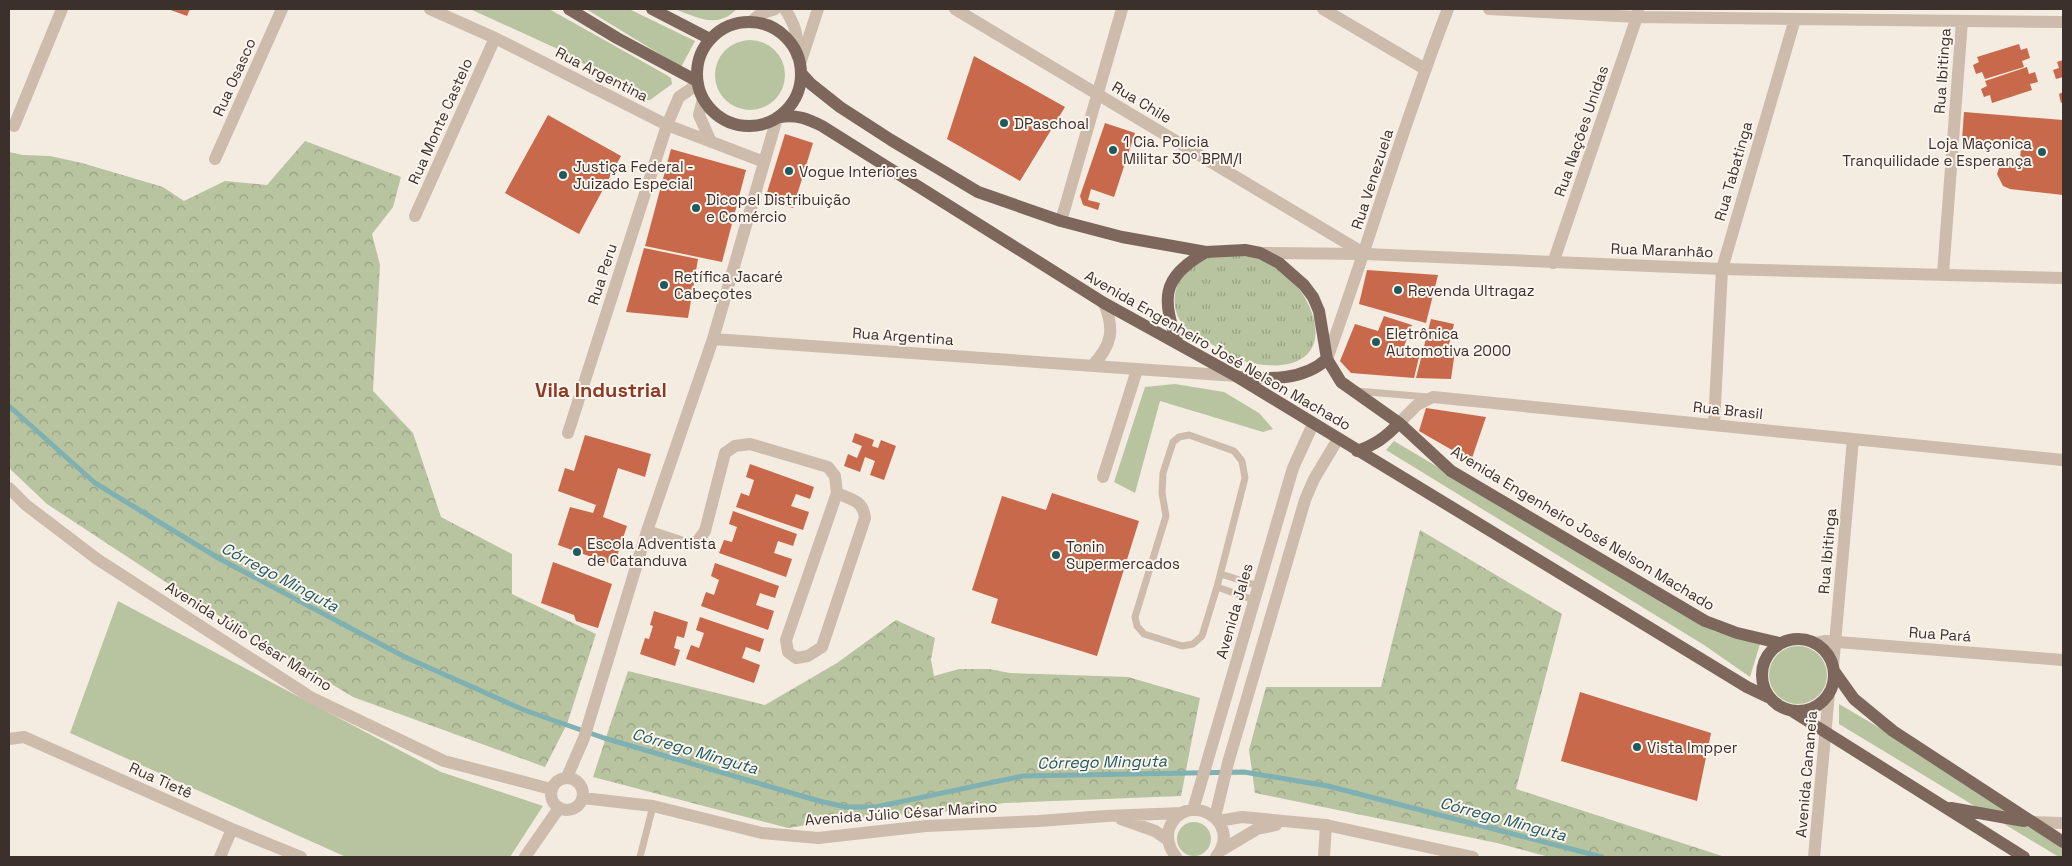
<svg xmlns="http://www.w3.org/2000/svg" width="2072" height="866" font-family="'Space Grotesk',sans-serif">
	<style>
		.grass { fill: #b8c4a0 }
		.forest { fill: url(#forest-crowns) }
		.park { fill: url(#park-tufts) }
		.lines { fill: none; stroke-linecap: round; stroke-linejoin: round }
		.stream { stroke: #7fb0b2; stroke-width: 5 }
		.building { fill: #c8694b }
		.service { stroke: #cdbbac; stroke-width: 7 }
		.minor { stroke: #cdbbac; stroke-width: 12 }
		.tertiary { stroke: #cdbbac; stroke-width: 12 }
		.primary { stroke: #7d675c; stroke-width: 12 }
		.poi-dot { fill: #1f5a5e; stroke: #fbf5ee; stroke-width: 2 }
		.labels { text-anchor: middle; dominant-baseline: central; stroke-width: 4; stroke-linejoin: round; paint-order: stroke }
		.street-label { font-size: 15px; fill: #3b302b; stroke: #fbf5ee }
		.poi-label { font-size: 15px; fill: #3b302b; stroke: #fbf5ee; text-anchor: start }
		.water-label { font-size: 16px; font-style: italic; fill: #1f5a5e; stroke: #fbf5ee }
		.district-label { font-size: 20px; font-weight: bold; fill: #8c3b22; stroke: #fbf5ee }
	</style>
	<defs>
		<pattern id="forest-crowns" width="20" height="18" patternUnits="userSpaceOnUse" patternTransform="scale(1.25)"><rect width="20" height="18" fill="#b8c4a0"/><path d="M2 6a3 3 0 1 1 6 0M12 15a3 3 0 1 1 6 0" fill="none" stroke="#97a083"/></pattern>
		<pattern id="park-tufts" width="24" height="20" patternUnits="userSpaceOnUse" patternTransform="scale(1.25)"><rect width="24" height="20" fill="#b8c4a0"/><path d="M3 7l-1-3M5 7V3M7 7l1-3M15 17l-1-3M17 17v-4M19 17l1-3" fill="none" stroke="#97a083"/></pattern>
	</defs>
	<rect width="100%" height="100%" fill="#f4ebe1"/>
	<path class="grass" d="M470,9H549L663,73L671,78L672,84L650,100H645L560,50Z
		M586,9H629L695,41L681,67Z
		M675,9H737C717,29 698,18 675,9Z
		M715 75a35 35 0 1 1 70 0a35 35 0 1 1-70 0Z
		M1175,384L1224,392L1259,413L1273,429L1263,432L1160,401L1135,493L1114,482L1145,387Z
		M1394,441L1714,631L1760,644L1750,677L1704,645L1386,450Z
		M118,601L441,772L543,806L510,857H346L70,733Z
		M1769 675a29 29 0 1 1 58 0a29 29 0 1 1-58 0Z
		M1839,704L1990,793L2063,840V857H2059L1839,724Z
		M1177 839a17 17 0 1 1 34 0a17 17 0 1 1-34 0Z"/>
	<path class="forest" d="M305,141L401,177L393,207L372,234L380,265L373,391L413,433L441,517L512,554V594L596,634L567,724L545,767L353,697L193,600L47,504L9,468V152L23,155L50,156L82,163L163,187L184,201L225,181L267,185Z
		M1420,530L1562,614L1516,789L1725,857H1549L1497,843L1255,793L1249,750L1266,687H1381Z
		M896,620L935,638L931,660L934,676L959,669H989L1010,673L1128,677L1200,698L1181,796L1004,803L949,811L852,818L788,828L593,777L628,671L765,705L837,663Z"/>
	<path class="park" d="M1207,256C1233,256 1250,253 1274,265C1303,280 1339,345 1295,362C1280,368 1258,365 1243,361C1233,359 1222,350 1213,345C1205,340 1193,336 1187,329C1168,311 1172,282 1191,266C1196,262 1202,259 1207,256Z"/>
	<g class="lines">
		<path class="stream" d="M9,406L95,483L220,559L405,657L524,710L604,738L819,801L846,807H876L1023,776L1244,772L1328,786L1602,857"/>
	</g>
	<path class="building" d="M168,9H190L187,16Z
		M2019,44L2021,50L2027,48L2030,58L2022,61L2024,67L1985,79L1982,72L1976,74L1973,65L1979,62L1977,57Z
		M974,56L1065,107L1020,181L947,139Z
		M2063,60V77L2056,79L2053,70L2059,68L2057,62Z
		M2027,67L2029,74L2035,72L2038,82L2030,84L2032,90L1992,103L1990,95L1984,97L1981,89L1987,86L1985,81Z
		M2063,92V102L2061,103L2059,94Z
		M1964,112L2063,120V195L2010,189L2003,186L1997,174L2000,165L2008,159L2020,160L2021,145L1962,140Z
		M548,115L621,156L579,234L505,193Z
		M1105,123L1135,133L1114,197L1091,189L1088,200L1100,203L1098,210L1083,205L1080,196Z
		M785,134L813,143L793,208L765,199Z
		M671,149L746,170L722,262L645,246Z
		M644,248L698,259L688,318L626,312Z
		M1367,270L1438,275L1426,323L1359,304Z
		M1384,316L1412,325L1402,352L1420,353L1414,378L1351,373L1340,361L1355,324L1378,331Z
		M1431,319L1454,324L1448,349L1455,351L1451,379L1416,378Z
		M1426,408L1486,417L1471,461L1419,431Z
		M855,433L874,440L872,446L878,448L881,440L896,446L884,480L870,475L875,461L865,457L860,472L844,466L848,454L857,458L862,446L852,442Z
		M585,435L651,454L645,477L618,468L603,517L627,526L614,565L558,545L570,507L593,513L596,505L558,491L565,468L574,471Z
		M750,464L814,487L810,499L796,494L791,506L809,512L803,530L736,507L741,493L749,496L754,480L746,477Z
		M1052,493L1139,521L1097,656L991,623L998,599L972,590L1002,496L1046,510Z
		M733,511L797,534L793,546L778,541L774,553L792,559L786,577L719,553L724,540L732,542L737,527L729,524Z
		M553,562L612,584L598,628L576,621L574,615L541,603Z
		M715,563L779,586L775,598L760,593L756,605L774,611L768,630L701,606L706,592L714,595L719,580L711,576Z
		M654,611L688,622L684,638L677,636L674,648L680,650L675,666L640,654L645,638L649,639L653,626L650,625Z
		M700,617L764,639L760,652L746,647L742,658L760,665L754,683L686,659L691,645L699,648L704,633L696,630Z
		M1580,692L1711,733L1697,801L1561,761Z"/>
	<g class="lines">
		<path class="service" d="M1356,391L1428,397
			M1189,435L1234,451L1242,461L1245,478L1217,587L1202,636L1193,644L1182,646L1144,634L1137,626L1135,617L1166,516L1162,493L1163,473L1173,442L1179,437Z
			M1221,574L1258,586
			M1217,587L1254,600
			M640,857L653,806"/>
		<path class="minor" d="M430,9L495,38L667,125L764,162
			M955,9L1365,254
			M1323,9L1425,69
			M1489,9L1637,17L2063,22
			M751,22L760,14L775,9
			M800,64L818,9
			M703,99L699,115L711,142
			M14,126L62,9
			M215,159L282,9
			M415,216L495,38
			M1061,221L1122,9
			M1553,263L1637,17L1638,9
			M1943,274L1962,21
			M713,339L1236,376
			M1327,359C1369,243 1403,124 1448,9
			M1092,366C1112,345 1115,330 1104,303
			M1714,425L1722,269L1795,19
			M568,433L667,125L679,97L698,84
			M1103,477L1137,370
			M647,531L686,544L697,542L705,531L725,453L735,446L750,444L828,467L835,476L837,493L786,640L788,652L796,658L808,656L822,647L865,518C863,500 852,500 837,493
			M1815,643L1826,641L2063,660
			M9,739L24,737L232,829L301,857
			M567,777L584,738L647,531L713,339L777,118
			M220,857L232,829
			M525,857L559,808
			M1324,857L1326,825"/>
		<path class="tertiary" d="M785,9C795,25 799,36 797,55
			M1260,253L1365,254L1722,269L2063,278
			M1399,423L1417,405L1433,397L2063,460
			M9,488L26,505L97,559L312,698L444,761L551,789
			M1833,666L1853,439
			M551 794a16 16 0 1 1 32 0a16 16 0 1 1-32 0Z
			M583,798L653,806L762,833L818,838L926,826L1039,821L1106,816L1182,813
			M1193,810L1293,468L1313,424
			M1215,817L1228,763L1305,500L1314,479L1338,439
			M1121,819L1155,831L1168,840
			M1218,821L1242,817L1326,825L1473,857
			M2030,822L2063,823
			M1220,851L1257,829L1276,825
			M1176,857C1170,849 1166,839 1169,829C1184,788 1245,820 1216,857
			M1814,857L1829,693"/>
		<path class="primary" d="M569,9L617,38L697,81
			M652,9L710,39
			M697 74a52 52 0 1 1 104 0a52 52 0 1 1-104 0Z
			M801,73L811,84L840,107L891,140L978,192L1061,221L1122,237L1206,252L1245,250L1260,253L1279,263L1304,285L1313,297L1319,311L1327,359L1341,382L1399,423L1451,471L1705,621L1737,633L1779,643
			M780,117C796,114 808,119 822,126L1104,303L1236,376L1747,687L1768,697
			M1178,344C1162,299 1160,278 1206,252
			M1239,377C1269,379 1303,381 1327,359
			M1357,451C1375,445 1386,437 1399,423
			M1762 675a36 36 0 1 1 72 0a36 36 0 1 1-72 0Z
			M1834,671L1854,699L1893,731L2063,842
			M1792,711L2024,857
			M1951,808L2024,821"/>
	</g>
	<g class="poi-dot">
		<circle cx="1004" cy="123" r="5"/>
		<circle cx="1113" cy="150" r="5"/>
		<circle cx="2042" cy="152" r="5"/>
		<circle cx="789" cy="171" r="5"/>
		<circle cx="563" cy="175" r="5"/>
		<circle cx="696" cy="208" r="5"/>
		<circle cx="664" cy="285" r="5"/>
		<circle cx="1398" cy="290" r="5"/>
		<circle cx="1376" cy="342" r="5"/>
		<circle cx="577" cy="552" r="5"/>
		<circle cx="1056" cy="555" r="5"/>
		<circle cx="1637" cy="747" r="5"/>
	</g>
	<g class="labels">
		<g class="street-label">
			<text transform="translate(1942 71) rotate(-86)">Rua Ibitinga</text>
			<text transform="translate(602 74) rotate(27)">Rua Argentina</text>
			<text transform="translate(234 77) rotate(-66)">Rua Osasco</text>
			<text transform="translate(1142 102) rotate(31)">Rua Chile</text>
			<text transform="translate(440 121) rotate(-66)">Rua Monte Castelo</text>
			<text transform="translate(1581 131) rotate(-71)">Rua Nações Unidas</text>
			<text transform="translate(1733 171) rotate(-74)">Rua Tabatinga</text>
			<text transform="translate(1372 179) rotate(-72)">Rua Venezuela</text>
			<text transform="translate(1662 250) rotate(2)">Rua Maranhão</text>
			<text transform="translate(602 274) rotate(-72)">Rua Peru</text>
			<text transform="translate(903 336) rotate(4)">Rua Argentina</text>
			<text transform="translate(1218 350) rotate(30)">Avenida Engenheiro José Nelson Machado</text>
			<text transform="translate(1728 410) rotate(6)">Rua Brasil</text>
			<text transform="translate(1583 528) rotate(31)">Avenida Engenheiro José Nelson Machado</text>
			<text transform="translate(1827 551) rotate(-85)">Rua Ibitinga</text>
			<text transform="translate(1234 611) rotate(-74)">Avenida Jales</text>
			<text transform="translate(1940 634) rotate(4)">Rua Pará</text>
			<text transform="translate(249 636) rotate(32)">Avenida Júlio César Marino</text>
			<text transform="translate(1806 774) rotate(-85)">Avenida Cananeia</text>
			<text transform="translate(161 780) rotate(24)">Rua Tietê</text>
			<text transform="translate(901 813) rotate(-4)">Avenida Júlio César Marino</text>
		</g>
		<g class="poi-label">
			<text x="1014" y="123">DPaschoal</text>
			<text x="1123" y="141">1 Cia. Polícia<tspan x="1123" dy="17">Militar 30º BPM/I</tspan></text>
			<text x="2032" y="143" text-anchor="end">Loja Maçonica<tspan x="2032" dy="17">Tranquilidade e Esperança</tspan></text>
			<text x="573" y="166">Justiça Federal -<tspan x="573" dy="17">Juizado Especial</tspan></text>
			<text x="799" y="171">Vogue Interiores</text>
			<text x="706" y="199">Dicopel Distribuição<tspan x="706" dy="17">e Comércio</tspan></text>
			<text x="674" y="276">Retífica Jacaré<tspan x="674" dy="17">Cabeçotes</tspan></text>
			<text x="1408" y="290">Revenda Ultragaz</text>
			<text x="1386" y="333">Eletrônica<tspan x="1386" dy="17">Automotiva 2000</tspan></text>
			<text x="587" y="543">Escola Adventista<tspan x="587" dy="17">de Catanduva</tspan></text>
			<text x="1066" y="546">Tonin<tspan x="1066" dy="17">Supermercados</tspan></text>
			<text x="1647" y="747">Vista Impper</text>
		</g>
		<g class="water-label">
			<text transform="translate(280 577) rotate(28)">Córrego Minguta</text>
			<text transform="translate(695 751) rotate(16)">Córrego Minguta</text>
			<text transform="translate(1102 762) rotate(-1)">Córrego Minguta</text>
			<text transform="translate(1503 819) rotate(15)">Córrego Minguta</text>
		</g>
		<g class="district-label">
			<text x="601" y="390">Vila Industrial</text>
		</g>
	</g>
	<rect width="2072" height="866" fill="none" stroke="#3b302b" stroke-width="20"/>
</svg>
